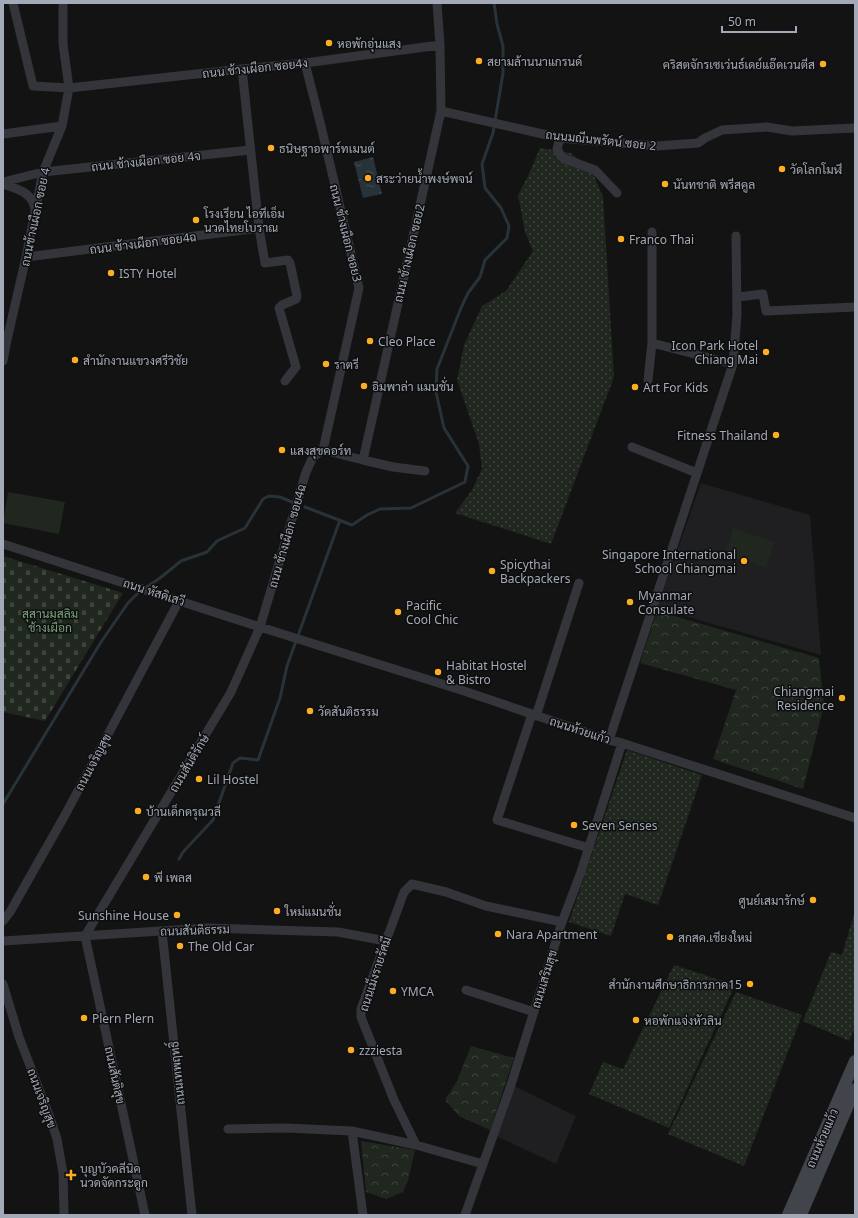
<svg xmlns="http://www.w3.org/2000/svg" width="858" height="1218" font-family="'Noto Sans',Sarabun,sans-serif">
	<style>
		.built { fill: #1f1f21 }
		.grass { fill: url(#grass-dots) }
		.forest { fill: url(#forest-crowns) }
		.cemetery { fill: url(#cemetery-stones) }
		.pitch { fill: #1f271f }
		.water { fill: url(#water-ripples) }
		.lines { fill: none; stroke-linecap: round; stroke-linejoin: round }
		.stream { stroke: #283239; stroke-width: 3 }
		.street { stroke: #33353a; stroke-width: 9 }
		.secondary { stroke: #41444a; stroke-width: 12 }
		.poi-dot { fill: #fbad24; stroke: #0e0e0f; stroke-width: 1.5 }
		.labels { text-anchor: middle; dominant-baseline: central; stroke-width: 3; stroke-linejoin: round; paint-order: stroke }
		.poi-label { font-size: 12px; fill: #a3a9b6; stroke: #0e0e0f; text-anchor: start }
		.street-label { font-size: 12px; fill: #a3a9b6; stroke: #0e0e0f }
		.park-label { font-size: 12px; fill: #79a27a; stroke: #0e0e0f }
	</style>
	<defs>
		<pattern id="grass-dots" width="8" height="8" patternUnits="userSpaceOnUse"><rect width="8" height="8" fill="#1f271f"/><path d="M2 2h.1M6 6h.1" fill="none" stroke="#3c443d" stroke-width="1.8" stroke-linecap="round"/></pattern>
		<pattern id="forest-crowns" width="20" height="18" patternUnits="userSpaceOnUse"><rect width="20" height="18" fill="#1f271f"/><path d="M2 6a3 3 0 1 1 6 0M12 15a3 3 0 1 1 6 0" fill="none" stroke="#3c443d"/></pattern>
		<pattern id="cemetery-stones" width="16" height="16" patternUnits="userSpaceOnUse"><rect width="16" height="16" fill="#1f271f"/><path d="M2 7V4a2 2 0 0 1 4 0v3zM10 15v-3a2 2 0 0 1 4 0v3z" fill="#3c443d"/></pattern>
		<pattern id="water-ripples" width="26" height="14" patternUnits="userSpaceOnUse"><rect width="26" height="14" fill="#283239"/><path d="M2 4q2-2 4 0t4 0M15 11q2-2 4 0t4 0" fill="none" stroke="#444d53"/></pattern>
	</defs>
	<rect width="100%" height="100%" fill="#131314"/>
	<path class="built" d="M701,483L810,515L821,655L657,608Z
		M512,1085L576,1116L556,1164L494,1135Z"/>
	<path class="grass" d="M540,148L571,153L592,171L603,197L614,377L551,544L455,513L472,490L482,469L479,444L457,380L464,345L482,306L506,291L533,251L525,232L518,195L528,176Z
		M627,750L702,775L658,905L625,894L611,936L569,922Z
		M855,911V1027L849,1041L803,1021L831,952L842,955Z
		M674,965L735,985L669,1128L589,1094L603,1062L623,1069Z
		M736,992L802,1015L744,1166L668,1134Z"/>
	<path class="forest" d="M657,611L819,658L824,705L803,789L713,759L736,690L640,663Z
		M471,1046L514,1058L490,1130L459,1116L445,1100L457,1081Z
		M361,1141L415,1150L408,1181L403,1192L386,1199L366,1192Z"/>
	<path class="cemetery" d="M3,556L123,593L45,721L3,712Z"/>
	<path class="pitch" d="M8,492L65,502L59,534L3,523Z
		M733,528L774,542L766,568L725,555Z"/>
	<path class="water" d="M373,157L382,194L363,198L354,162Z"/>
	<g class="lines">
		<path class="stream" d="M305,507L352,525L367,515L380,509L411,508L465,482L468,466L444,428L436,392L437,369L461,308L468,293L480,277L485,260L507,238L509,226L501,208L485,188L482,164L493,133L503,73V46L497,24L494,3
			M145,588L160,578L181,561L207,552L217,541L245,528L263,499L269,496L280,497L292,502
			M3,804L101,642L128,603L140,591
			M179,859L183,852L213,820L233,763L240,758L258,760L280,698L287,666L340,520"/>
		<path class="street" d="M13,3L33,86L69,88L242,69L305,63L440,45
			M305,63L321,126L359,288L323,450
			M242,69L259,228L265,263L288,260L290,263L297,296L296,299L282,305L279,308L296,367L285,381
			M441,111L560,138L657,146L698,143L705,138L722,130L767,127L792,131L855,128
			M3,134L62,126
			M560,138L557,149L561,156L565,159L595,170L617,193
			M3,182L43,172L250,150
			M3,184C17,189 33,192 35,210
			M26,257L259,228
			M737,297L763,294L766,311L855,307
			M652,343L733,364
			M3,361L7,340L26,257L43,172L62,126L69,88L63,44V3
			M648,380L652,343V232
			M632,447L697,473
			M323,450L363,460L441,111L440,45L437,3
			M363,460L393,467L425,471
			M3,544L260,627L461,690L609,740L622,743L855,818
			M532,714L497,820L589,848
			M536,716L579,583
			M609,740L733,364L737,315L736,236
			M3,921L10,912L65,815L179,601
			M162,931L192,1215
			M3,941L208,928L338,932L386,941
			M3,984L19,1037L49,1115L57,1139L63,1173L64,1215
			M466,990L534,1012
			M228,1129L286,1128L352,1131L416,1145L483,1164
			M352,1131L363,1215
			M416,1145L394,1100L361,1017V1009L404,892L412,884L446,892L486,906L562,922
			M145,1215L85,936L231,692L260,627L306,472L313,457L323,450
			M465,1215L511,1085L562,922L581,872L622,743"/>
		<path class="secondary" d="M788,1215L855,1061
			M801,1215L855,1089"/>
	</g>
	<g class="poi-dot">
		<circle cx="329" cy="43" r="4"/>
		<circle cx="479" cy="61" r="4"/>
		<circle cx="823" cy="64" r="4"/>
		<circle cx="271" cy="148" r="4"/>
		<circle cx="782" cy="169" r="4"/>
		<circle cx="368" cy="178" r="4"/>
		<circle cx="665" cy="184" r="4"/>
		<circle cx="196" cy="220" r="4"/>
		<circle cx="621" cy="239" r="4"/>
		<circle cx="111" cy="273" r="4"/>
		<circle cx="370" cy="341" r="4"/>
		<circle cx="766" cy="352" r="4"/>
		<circle cx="75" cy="360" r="4"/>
		<circle cx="326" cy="364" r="4"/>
		<circle cx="364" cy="386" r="4"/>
		<circle cx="635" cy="387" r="4"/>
		<circle cx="776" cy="435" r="4"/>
		<circle cx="282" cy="450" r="4"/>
		<circle cx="744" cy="561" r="4"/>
		<circle cx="492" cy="571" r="4"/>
		<circle cx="630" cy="602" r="4"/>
		<circle cx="398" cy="612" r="4"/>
		<circle cx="438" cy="672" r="4"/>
		<circle cx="842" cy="698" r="4"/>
		<circle cx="310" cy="711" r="4"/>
		<circle cx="199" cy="779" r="4"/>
		<circle cx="138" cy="811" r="4"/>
		<circle cx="574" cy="825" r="4"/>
		<circle cx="146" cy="877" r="4"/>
		<circle cx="813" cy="900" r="4"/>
		<circle cx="277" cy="911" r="4"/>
		<circle cx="177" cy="915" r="4"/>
		<circle cx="498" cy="934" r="4"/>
		<circle cx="670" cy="937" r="4"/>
		<circle cx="180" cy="946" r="4"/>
		<circle cx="750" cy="984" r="4"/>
		<circle cx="393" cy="991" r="4"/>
		<circle cx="84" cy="1018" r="4"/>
		<circle cx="636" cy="1020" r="4"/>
		<circle cx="351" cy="1050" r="4"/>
		<path d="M69 1169h4v4h4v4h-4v4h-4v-4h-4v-4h4z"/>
	</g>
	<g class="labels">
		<g class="poi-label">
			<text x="337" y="43">หอพักอุ่นแสง</text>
			<text x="487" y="61">สยามล้านนาแกรนด์</text>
			<text x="815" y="64" text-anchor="end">คริสตจักรเซเว่นธ์เดย์แอ๊ดเวนตีส</text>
			<text x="279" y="148">ธนิษฐาอพาร์ทเมนต์</text>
			<text x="790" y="169">วัดโลกโมฬี</text>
			<text x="376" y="178">สระว่ายน้ำพงษ์พจน์</text>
			<text x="673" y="184">นันทชาติ พรีสคูล</text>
			<text x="204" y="213">โรงเรียน ไอทีเอ็ม<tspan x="204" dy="14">นวดไทยโบราณ</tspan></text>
			<text x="629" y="239">Franco Thai</text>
			<text x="119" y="273">ISTY Hotel</text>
			<text x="378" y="341">Cleo Place</text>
			<text x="758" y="345" text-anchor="end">Icon Park Hotel<tspan x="758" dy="14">Chiang Mai</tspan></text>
			<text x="83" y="360">สำนักงานแขวงศรีวิชัย</text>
			<text x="334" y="364">ราตรี</text>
			<text x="372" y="386">อิมพาล่า แมนชั่น</text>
			<text x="643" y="387">Art For Kids</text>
			<text x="768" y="435" text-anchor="end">Fitness Thailand</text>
			<text x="290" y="450">แสงสุขคอร์ท</text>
			<text x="736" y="554" text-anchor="end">Singapore International<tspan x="736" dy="14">School Chiangmai</tspan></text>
			<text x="500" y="564">Spicythai<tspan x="500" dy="14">Backpackers</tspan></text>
			<text x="638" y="595">Myanmar<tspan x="638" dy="14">Consulate</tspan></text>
			<text x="406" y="605">Pacific<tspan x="406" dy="14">Cool Chic</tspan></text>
			<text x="446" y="665">Habitat Hostel<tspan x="446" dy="14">&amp; Bistro</tspan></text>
			<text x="834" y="691" text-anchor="end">Chiangmai<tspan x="834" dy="14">Residence</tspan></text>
			<text x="318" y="711">วัดสันติธรรม</text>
			<text x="207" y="779">Lil Hostel</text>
			<text x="146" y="811">บ้านเด็กดรุณวลี</text>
			<text x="582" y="825">Seven Senses</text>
			<text x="154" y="877">พี เพลส</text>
			<text x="805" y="900" text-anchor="end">ศูนย์เสมารักษ์</text>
			<text x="285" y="911">ใหม่แมนชั่น</text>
			<text x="169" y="915" text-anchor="end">Sunshine House</text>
			<text x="506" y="934">Nara Apartment</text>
			<text x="678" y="937">สกสค.เชียงใหม่</text>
			<text x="188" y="946">The Old Car</text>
			<text x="742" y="984" text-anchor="end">สำนักงานศึกษาธิการภาค15</text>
			<text x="401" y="991">YMCA</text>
			<text x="92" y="1018">Plern Plern</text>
			<text x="644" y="1020">หอพักแจ่งหัวลิน</text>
			<text x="359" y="1050">zzziesta</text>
			<text x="80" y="1168">บุญบัวคลีนิค<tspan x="80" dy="14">นวดจัดกระดูก</tspan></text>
		</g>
		<g class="street-label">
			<text transform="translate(255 68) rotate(-6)">ถนน ช้างเผือก ซอย4ง</text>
			<text transform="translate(601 140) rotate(6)">ถนนมณีนพรัตน์ ซอย 2</text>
			<text transform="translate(146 161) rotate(-6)">ถนน ช้างเผือก ซอย 4จ</text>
			<text transform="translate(35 217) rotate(-78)">ถนนช้างเผือก ซอย 4</text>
			<text transform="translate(346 233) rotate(76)">ถนน ช้างเผือก ซอย3</text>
			<text transform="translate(143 243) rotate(-7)">ถนน ช้างเผือก ซอย4ฉ</text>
			<text transform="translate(409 253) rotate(-77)">ถนน ช้างเผือก ซอย2</text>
			<text transform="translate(287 536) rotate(-74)">ถนน ช้างเผือก ซอย4ฉ</text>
			<text transform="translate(154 592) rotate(18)">ถนน หัสดิเสวี</text>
			<text transform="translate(580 730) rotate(18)">ถนนห้วยแก้ว</text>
			<text transform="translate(93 762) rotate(-62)">ถนนเจริญสุข</text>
			<text transform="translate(189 763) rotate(-59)">ถนนสันติรักษ์</text>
			<text transform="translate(195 930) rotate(-2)">ถนนสันติธรรม</text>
			<text transform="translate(375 974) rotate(-72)">ถนนเม็งรายรัศมี</text>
			<text transform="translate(544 979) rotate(-73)">ถนนเสริมสุข</text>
			<text transform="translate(177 1073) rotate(-96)">ถนนเทพฤทธิ์</text>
			<text transform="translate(115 1075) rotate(78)">ถนนสันติสุข</text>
			<text transform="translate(42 1098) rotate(70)">ถนนเจริญสุข</text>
			<text transform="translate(822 1138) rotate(-67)">ถนนห้วยแก้ว</text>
		</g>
		<g class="park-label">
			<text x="50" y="613">สุสานมุสลิม<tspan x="50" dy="14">ช้างเผือก</tspan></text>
		</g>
	</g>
	<rect width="858" height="1218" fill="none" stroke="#a3a9b6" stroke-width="8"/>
	<path d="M722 26v6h74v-6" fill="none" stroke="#a3a9b6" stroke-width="2"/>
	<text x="728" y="26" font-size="12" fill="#a3a9b6" stroke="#0e0e0f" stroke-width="3" paint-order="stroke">50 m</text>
</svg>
